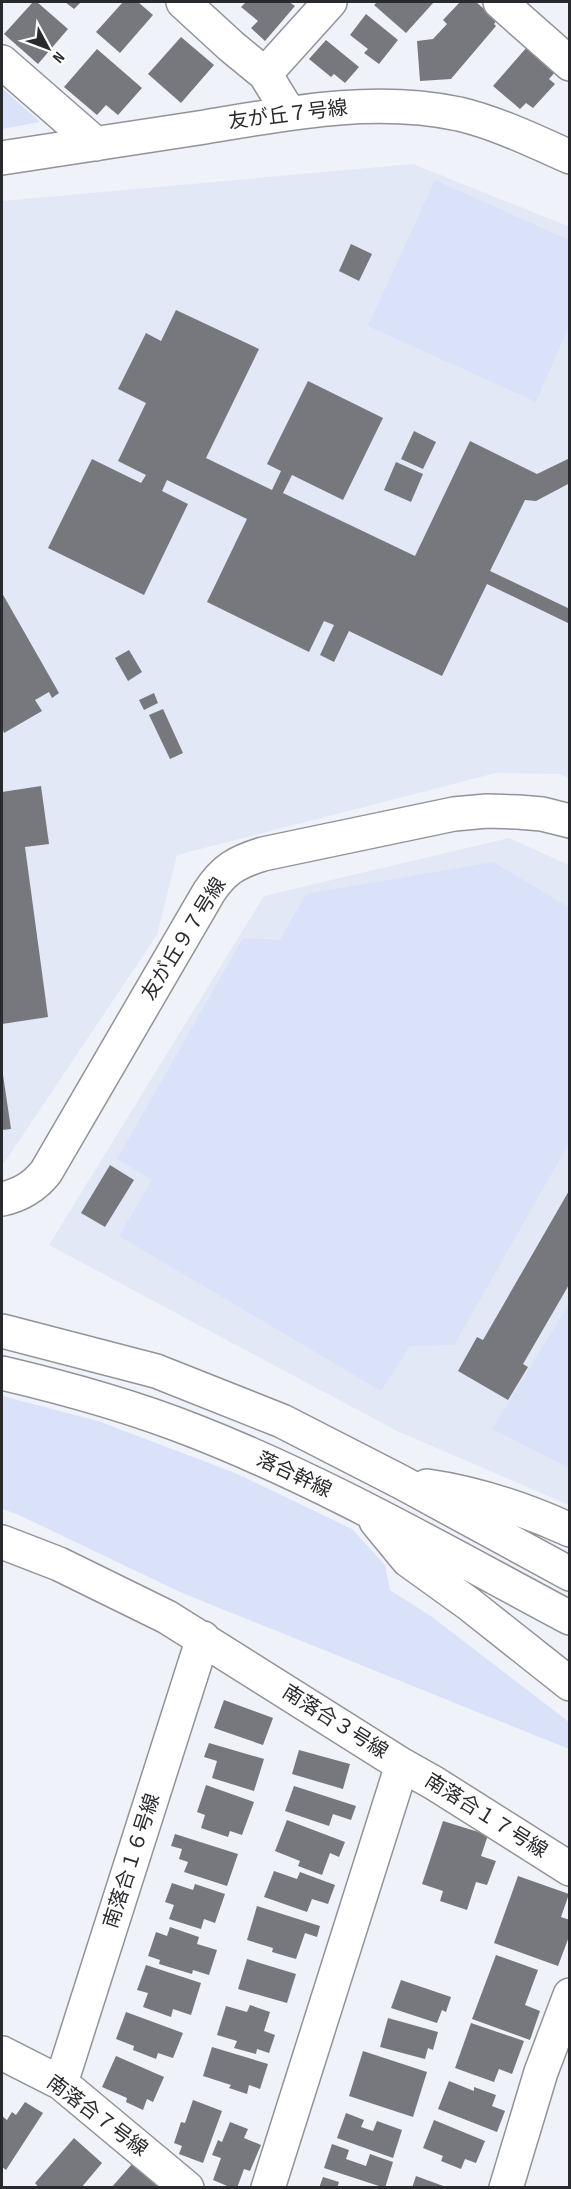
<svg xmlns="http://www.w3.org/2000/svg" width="571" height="2189" font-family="'Sofia Sans Condensed','Noto Sans JP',sans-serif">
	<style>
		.built { fill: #e3e8f6 }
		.green { fill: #d9e2f9 }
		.building { fill: #76787e }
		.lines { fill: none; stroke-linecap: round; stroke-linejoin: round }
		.minor-casing { stroke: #919399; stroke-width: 36 }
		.minor { stroke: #fff; stroke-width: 33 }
		.labels { text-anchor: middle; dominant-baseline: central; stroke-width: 4.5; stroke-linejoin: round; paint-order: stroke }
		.street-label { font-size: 20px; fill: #292a2d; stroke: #fff }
	</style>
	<rect width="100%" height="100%" fill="#eff2f8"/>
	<path class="built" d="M413,164L570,227L569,778L560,774L496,773L177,855L157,935L2,1166V201Z
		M509,838L569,865V1505L397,1431L49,1245L264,896Z"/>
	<path class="green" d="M2,88L40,122L2,129Z
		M435,180L569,240V326L536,402L368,326Z
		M493,862L569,907V1143L454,1345L410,1346L381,1391L119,1236L152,1180L117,1159L243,938L280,940L306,894Z
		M569,1304L570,1468H569L492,1429Z
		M2,1396L98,1421L235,1473L352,1529L385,1565L390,1590L432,1617L569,1722V1749L180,1592L19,1515L2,1509Z"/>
	<path class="building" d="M33,2H37L68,29L38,64L4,34Z
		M65,2H81L74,9Z
		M123,2H138L153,15L120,53L96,32Z
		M246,2H289L295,6L265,41L251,28L258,21L241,7Z
		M377,2H434L406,33L374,5Z
		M460,2H476L497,20L494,24L496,26L451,79L420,81L417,41L433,39L447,24L443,20Z
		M366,14L398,40L379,64L364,53L368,49L350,35Z
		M181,37L214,65L181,103L148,74Z
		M326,40L359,67L345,83L334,74L331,77L309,59Z
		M527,47L556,71L549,79L555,84L533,108L526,103L520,109L493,86Z
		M97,49L142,88L118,115L106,105L97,115L64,87Z
		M351,244L372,254L359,281L339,271Z
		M176,310L259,349L206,458L272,490L281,471L267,464L308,381L383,418L343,500L292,475L283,493L415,556L470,441L537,474L570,458V483L536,501L525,500L490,571L570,609V624L487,584L442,676L349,631L334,662L320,655L334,625L324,621L309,652L207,602L247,519L167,480L162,491L188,504L144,595L48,548L92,459L141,483L146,475L118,461L146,403L118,389L146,333L161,341Z
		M414,431L436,442L423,469L401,459Z
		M396,462L423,474L411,502L384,490Z
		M2,593L59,693L52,698L49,692L35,700L42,711L4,733L2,728Z
		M129,650L142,672L128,681L115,658Z
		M154,693L158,703L144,710L139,700Z
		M163,709L183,753L170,759L149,715Z
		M41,786L49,844L25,847L48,1017L2,1024V792Z
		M2,1068L11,1129L2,1130Z
		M110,1165L134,1180L105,1227L81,1213Z
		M570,1189V1283L523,1364L528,1367L508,1400L458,1371L477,1337L483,1340Z
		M224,1700L273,1718L263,1745L214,1728Z
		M209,1743L264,1759L254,1791L212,1778L217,1761L204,1757Z
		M299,1750L350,1764L343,1789L292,1774Z
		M206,1785L254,1802L242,1835L230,1831L228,1837L201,1828L205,1815L197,1812Z
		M294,1786L356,1806L351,1820L333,1814L329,1826L285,1811Z
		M287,1820L345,1842L339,1857L330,1853L322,1875L298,1866L300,1861L275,1851Z
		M443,1821L488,1835L481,1856L496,1861L487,1885L476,1882L467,1910L440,1901L443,1891L422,1884Z
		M175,1834L238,1854L227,1886L184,1872L188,1862L179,1859L182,1849L171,1846Z
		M274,1871L297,1879L300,1872L335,1885L328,1904L312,1899L307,1912L264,1897Z
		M518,1876L569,1894L561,1917L570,1920V1934L558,1966L494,1943Z
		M172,1883L193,1890L195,1884L225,1894L215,1923L204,1919L201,1929L169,1919L174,1905L165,1902Z
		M257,1906L320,1926L317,1937L305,1933L296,1959L272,1952L273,1948L247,1940Z
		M170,1927L199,1937L197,1944L217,1950L209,1975L193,1970L192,1974L159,1964L160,1960L148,1956L156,1932L167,1936Z
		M496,1955L538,1970L525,2005L540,2011L530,2040L472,2019Z
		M247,1959L296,1974L287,2003L238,1989Z
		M146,1965L201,1983L191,2015L173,2009L171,2017L143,2007L148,1993L137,1990Z
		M401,1980L451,1997L446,2012L442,2010L437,2023L391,2008Z
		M250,2005L270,2012L264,2031L275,2035L269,2053L257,2049L256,2054L234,2048L237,2041L217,2035L226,2006L247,2012Z
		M126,2012L183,2033L173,2058L158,2053L156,2059L133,2050L134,2046L116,2039Z
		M388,2018L438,2032L433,2050L428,2048L425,2059L380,2047Z
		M471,2023L524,2041L512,2074L499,2069L494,2082L455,2068Z
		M212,2047L268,2064L260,2089L249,2085L247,2094L229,2088L231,2085L203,2076Z
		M363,2051L427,2072L413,2117L349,2096Z
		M116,2056L164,2077L153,2102L147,2099L143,2110L126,2102L127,2098L102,2087Z
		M449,2081L474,2091V2087L496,2095L492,2106L505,2111L497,2132L438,2109Z
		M193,2100L222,2111L203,2163L179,2154L182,2146L174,2143L181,2122L185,2123Z
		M25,2102L43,2113L6,2170L2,2167V2116L7,2120L12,2112L16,2115Z
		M346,2113L364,2120L361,2127L373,2131L377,2121L402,2130L393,2158L337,2138Z
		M434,2120L485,2141L476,2163L465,2159L461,2169L441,2161L443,2156L423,2148Z
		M230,2122L248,2129L244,2138L261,2145L250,2171L244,2169L237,2188H232L213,2180L221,2158L212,2155L218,2140L222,2142Z
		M74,2138L102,2163L81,2188H39L35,2183Z
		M332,2144L349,2150L346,2159L366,2166L370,2154L393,2162L385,2188L324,2168Z
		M132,2164L159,2188H111Z
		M416,2176L446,2187V2188H412Z
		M323,2177L339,2182L337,2188H319Z"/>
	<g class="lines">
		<defs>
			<path id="minor" d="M183,2L232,47L265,74L289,113
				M500,2L570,64
				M2,62L96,144
				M265,74L330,2
				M2,158C69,148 137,138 205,127C289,113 374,96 459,114C497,123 534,141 570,157
				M2,1199C21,1195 34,1187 46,1172L209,892C224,869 237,862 263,854L454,814L487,811L518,812L542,814L570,821
				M2,1331L156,1371L282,1421L401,1482L570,1574
				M2,1373C66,1388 131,1406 192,1430C323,1481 446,1552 570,1618
				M427,1486C476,1493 524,1509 570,1530
				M376,1521L408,1560L469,1604L570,1684
				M2,1542L59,1564L167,1617L402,1765L268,2188
				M402,1765L434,1783L570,1869
				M2,2053L61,2083L187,2188
				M61,2083L203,1638
				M506,2188L541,2072L570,1995"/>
		</defs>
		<use href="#minor" class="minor-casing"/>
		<use href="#minor" class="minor"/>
	</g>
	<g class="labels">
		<g class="street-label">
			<text transform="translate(288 115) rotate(-7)">友が丘７号線</text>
			<text transform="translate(184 939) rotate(-58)">友が丘９７号線</text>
			<text transform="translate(294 1475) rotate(25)">落合幹線</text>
			<text transform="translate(335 1722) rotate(32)">南落合３号線</text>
			<text transform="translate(486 1816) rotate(32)">南落合１７号線</text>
			<text transform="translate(132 1861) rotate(-72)">南落合１６号線</text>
			<text transform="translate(97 2116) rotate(37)">南落合７号線</text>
		</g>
	</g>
	<rect width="571" height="2189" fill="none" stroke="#292a2d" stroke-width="6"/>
	<g transform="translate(48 48) rotate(131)" stroke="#ffffff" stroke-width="4.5" paint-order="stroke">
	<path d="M0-4.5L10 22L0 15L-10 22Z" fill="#292a2d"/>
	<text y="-9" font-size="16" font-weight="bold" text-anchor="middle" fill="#292a2d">N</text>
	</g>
</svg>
